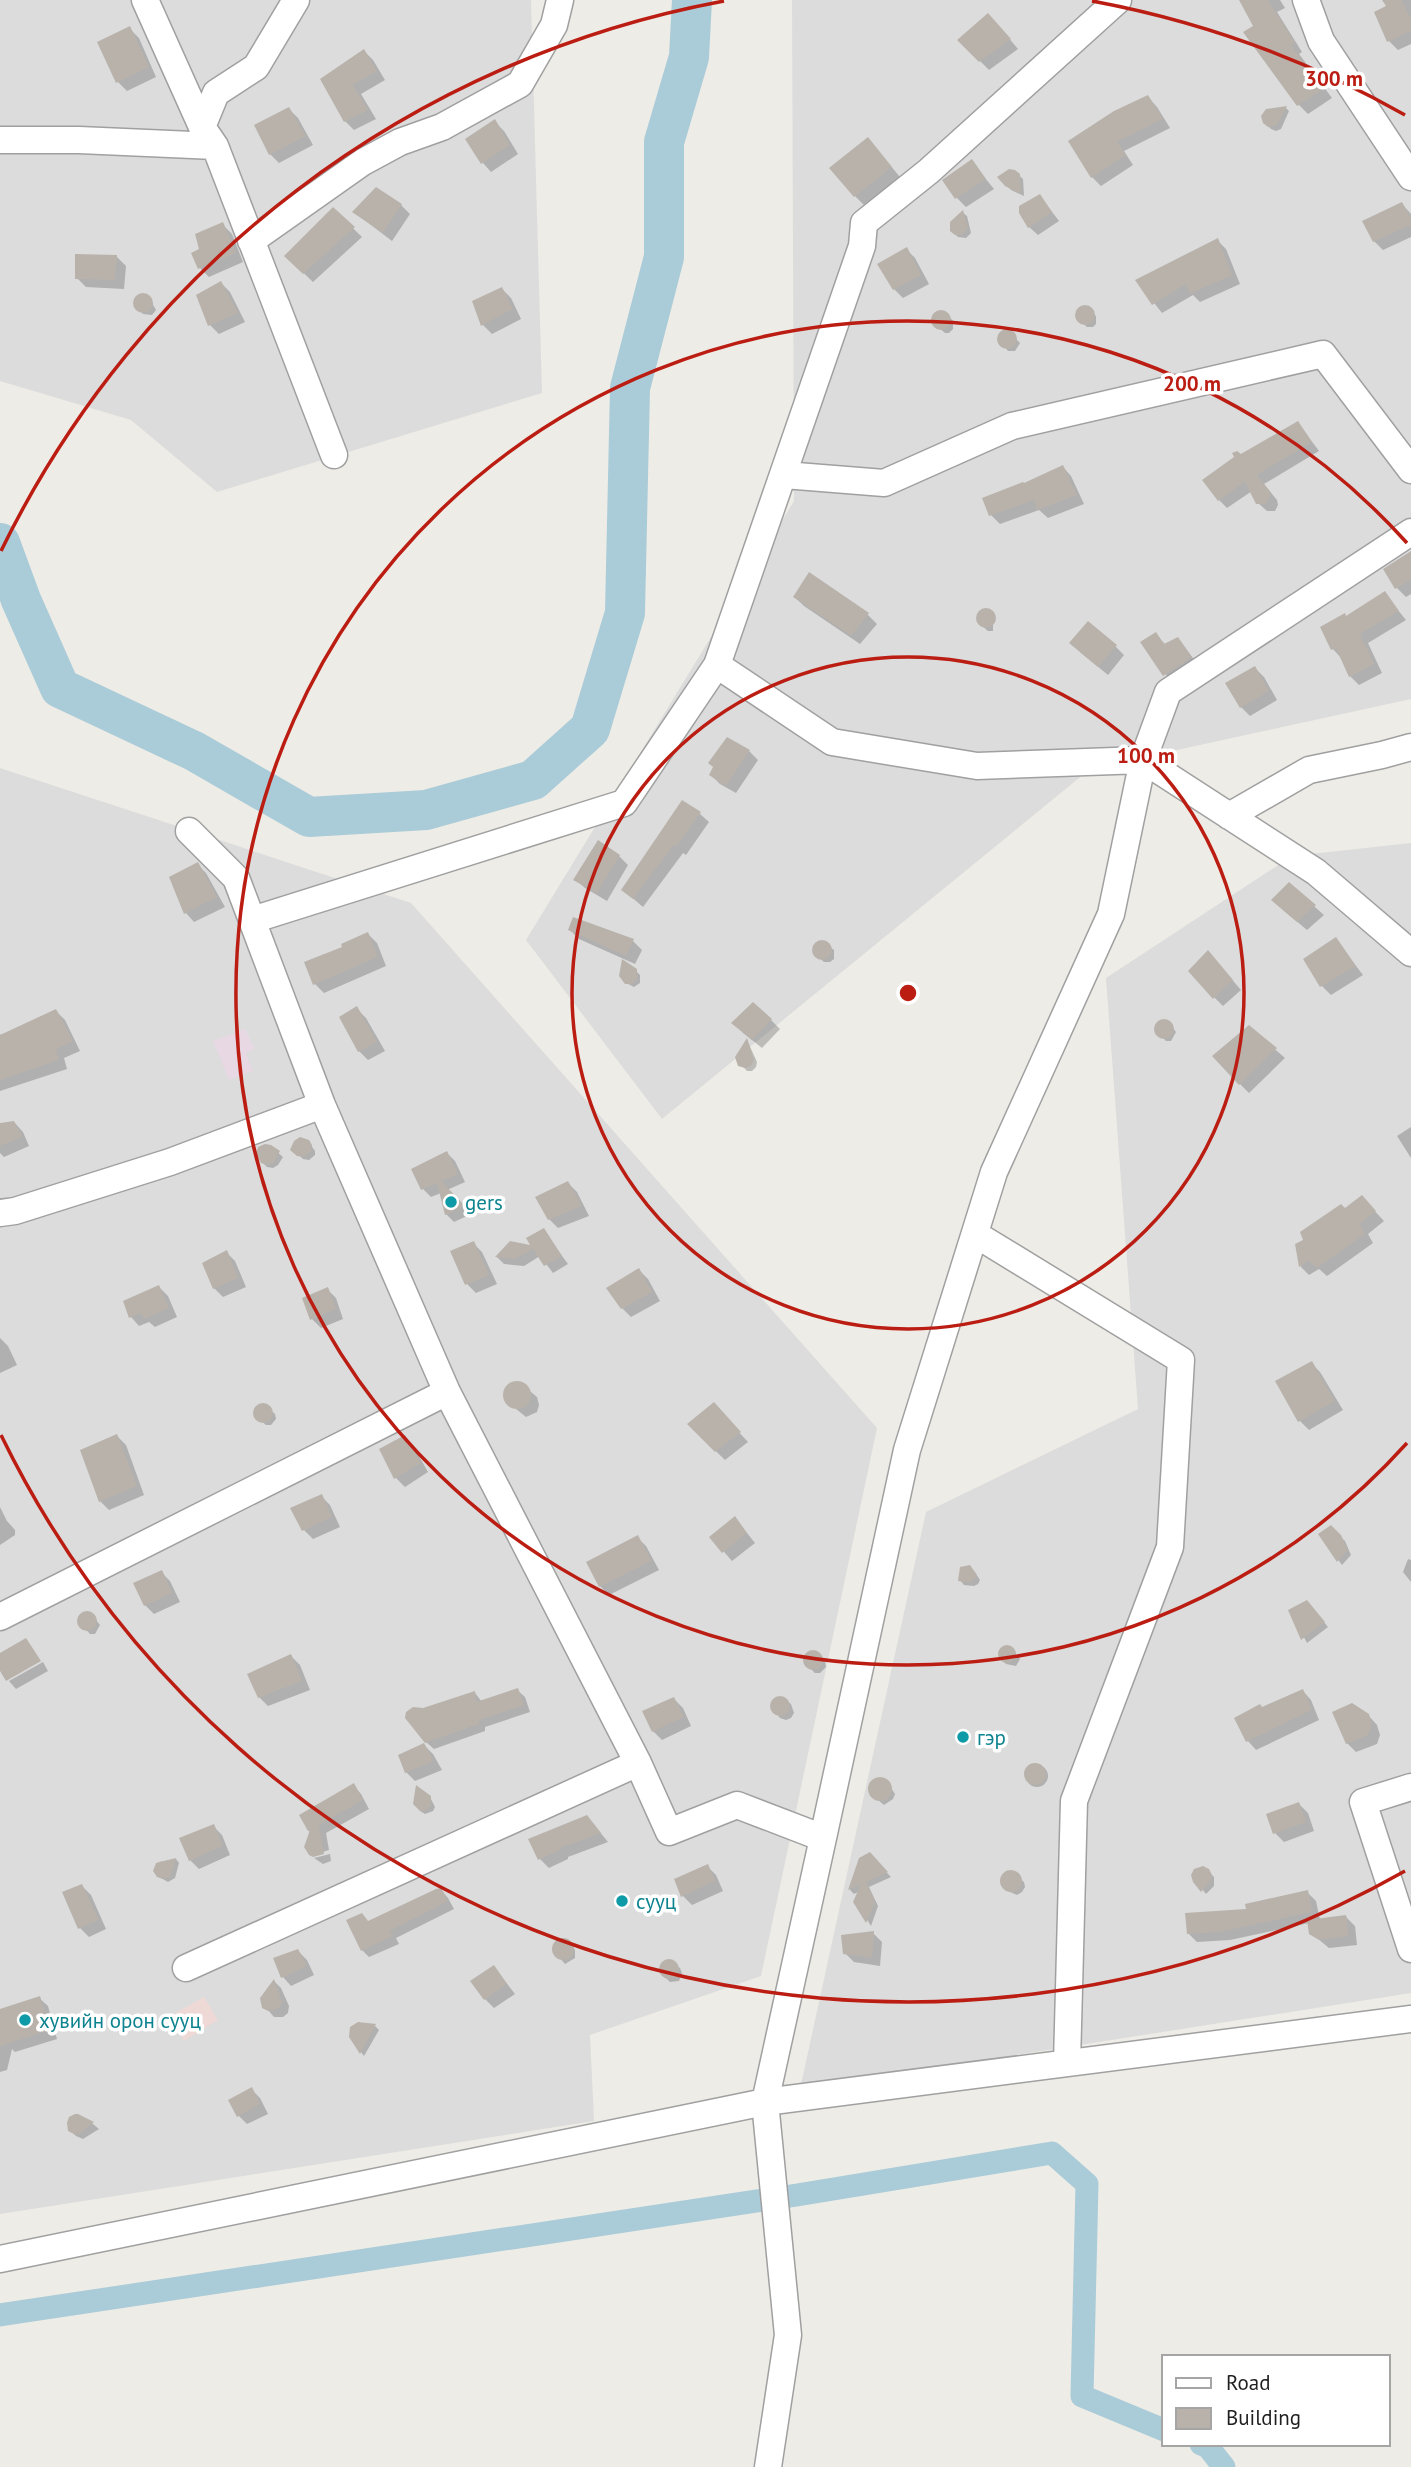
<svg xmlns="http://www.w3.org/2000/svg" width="1411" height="2467" font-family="'PT Sans',sans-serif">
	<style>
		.residential { fill: #dcdcdc }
		.commercial { fill: #eed9d6 }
		.industrial { fill: #e7d8e3 }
		.shadow { fill: #0003 }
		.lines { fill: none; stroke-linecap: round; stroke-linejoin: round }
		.canal { stroke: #aacbd8; stroke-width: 23 }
		.river { stroke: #aacbd8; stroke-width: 40 }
		.building { fill: #b8b2ab }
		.minor-casing { stroke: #a0a0a0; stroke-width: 29 }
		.minor { stroke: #fff; stroke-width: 26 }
		.ring { fill: none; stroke: #bb1d12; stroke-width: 3.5 }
		.culture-dot { fill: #0f9aa8; stroke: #fff; stroke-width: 2.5 }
		.labels { text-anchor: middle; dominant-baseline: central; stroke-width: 7; stroke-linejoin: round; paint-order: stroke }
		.culture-label { font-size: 21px; fill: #0d838f; stroke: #fff; text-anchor: start }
		.centre { fill: #bb1d12; stroke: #fff; stroke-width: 3.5 }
		.ring-label { font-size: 21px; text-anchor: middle; font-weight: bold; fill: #bb1d12; stroke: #fff; stroke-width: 7; stroke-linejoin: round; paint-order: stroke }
	</style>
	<rect width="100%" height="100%" fill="#eeece6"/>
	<path class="residential" d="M0,0H531L542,393L217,492L131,420L0,381Z
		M792,0H1411V699L1090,769L662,1119L526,940L794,501Z
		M0,768L411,903L877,1428L761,1976L590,2035L594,2121L0,2214Z
		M1411,843V1993L800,2089L926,1512L1138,1409L1106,978L1292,856Z"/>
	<path class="commercial" d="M204,1997L218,2020L184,2041L170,2016Z"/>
	<path class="industrial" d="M245,1029L255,1049L246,1053L253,1071L229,1080L213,1041Z"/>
	<path class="shadow" d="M1241,0H1280L1285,8L1277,12L1302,52L1299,54L1332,98L1308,114L1299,105Z
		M1384,0H1411V44L1398,50L1389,41L1388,7Z
		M997,24L1018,49L989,70L959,40Z
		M130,29L139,38L156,77L127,91L118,82Z
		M364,51L373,60L385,80L361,94L376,119L354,130L345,121L323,80Z
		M1148,97L1157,107L1170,128L1124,151L1133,165L1101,186L1092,177Z
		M1286,108L1289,111L1281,129L1276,131L1271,129L1266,124Z
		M289,109L298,118L313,145L279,163L270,154Z
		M495,122L504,131L518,154L491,172L483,163Z
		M868,139L900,177L864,205L855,196Z
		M971,161L994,189L966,207L957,198Z
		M1014,171L1023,179L1024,196L1011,190L1000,178Z
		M376,189L401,205L410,214L392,241L354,212Z
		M1040,196L1059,221L1038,235L1029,227Z
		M1402,204L1411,214V237L1383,250L1374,241Z
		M333,209L362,237L313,282L286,256Z
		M963,213L967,216L971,233L966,238L958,237L954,233Z
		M223,225L232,234L243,262L209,277L200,268L201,250Z
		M1217,240L1226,249L1240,284L1200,302L1193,295L1162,313L1137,281Z
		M906,249L915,258L929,284L903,298L894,289Z
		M117,257L126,266L124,289L86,287L77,278Z
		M221,283L230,292L245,322L219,334L210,325Z
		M502,289L511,298L521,319L492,334L483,325L474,302Z
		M148,296L156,310L152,315L143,314L135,305L137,297Z
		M1085,307L1096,316V324L1093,327H1087L1078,319V311Z
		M938,313H946L953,321V329L949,333H945L935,324L934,319Z
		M1007,330L1020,343L1015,351H1008L999,340L1000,335Z
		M1298,423L1319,451L1264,484L1277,500L1278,505L1275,511H1267L1258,503L1252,491L1227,508L1219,500L1236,457Z
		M1063,467L1071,476L1084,504L1048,518L1039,510L1000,524L991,515L1023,484Z
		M1411,553V594L1406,597L1397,588Z
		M809,575L868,615L877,624L860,644L804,606L795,597Z
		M1384,593L1406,620L1368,643L1382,673L1359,685L1350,676L1341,658L1333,649L1347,617Z
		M989,611L993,614V631H988L979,623V615L982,612Z
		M1155,634L1166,645L1178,639L1200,667L1173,684L1142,643Z
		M1115,646L1124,655L1108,675L1080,652Z
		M1255,668L1264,677L1277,700L1250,716L1241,707Z
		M749,751L758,760L736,793L720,784L711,775Z
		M682,802L700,814L709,822L686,855L683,853L643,907L623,890Z
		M619,856L628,865L607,901L585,888L576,880Z
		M197,864L206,873L225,907L194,922L186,913Z
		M1289,884L1324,915L1307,930L1282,909Z
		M570,930L633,941L642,950L635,964L579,939Z
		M368,934L377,943L386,966L324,993L315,984L344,947Z
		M1336,940L1363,975L1331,995L1322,986L1305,960Z
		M823,942L834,950V959L830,962H824L815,954L814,949L818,943Z
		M1216,961L1241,990L1223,1006L1214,997Z
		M636,971L640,975V983L634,987L626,983Z
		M357,1009L366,1018L385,1051L368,1060L359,1051Z
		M56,1011L65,1020L80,1051L64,1058L67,1069L0,1091V1034L2,1036Z
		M771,1020L780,1029L762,1048L742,1032Z
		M1162,1021L1169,1023L1176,1032L1171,1041H1166L1156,1030V1026Z
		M1249,1027L1285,1058L1249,1093L1240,1084Z
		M747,1040L757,1062L756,1067L752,1071H747L737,1060Z
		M14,1122L23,1132L29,1146L4,1157L0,1153V1125Z
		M1411,1127V1158L1397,1136Z
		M308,1141L315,1151V1155L309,1160L303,1159L292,1149Z
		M271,1147L283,1157L278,1165L273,1168L267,1167L262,1162Z
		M447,1153L455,1161L465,1182L447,1190L471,1214L454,1222L446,1214L441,1193L431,1197L423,1189L413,1170Z
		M568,1183L577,1192L589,1216L558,1228L549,1219Z
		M1370,1206L1384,1221L1368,1234L1373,1243L1327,1276L1319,1269L1309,1275L1301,1267L1296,1245L1345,1211Z
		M543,1230L568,1264L553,1273L540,1256L524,1266L504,1264L497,1257L534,1248Z
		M473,1243L482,1252L497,1284L476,1293L467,1284L453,1252Z
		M226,1252L235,1261L246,1287L223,1297L214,1288Z
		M639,1270L648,1279L660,1301L631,1317L622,1308Z
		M159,1287L168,1296L177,1317L155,1327L149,1322L139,1326L131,1317Z
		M327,1289L336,1298L343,1319L321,1328L312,1319Z
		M0,1338L8,1346L17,1365L0,1373Z
		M1311,1363L1320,1372L1343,1410L1309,1430L1300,1421Z
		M512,1383H520L537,1397L539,1405L537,1412L526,1417L506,1401L504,1393Z
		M265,1405L275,1414L276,1419L271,1425H266L257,1417L256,1412L260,1406Z
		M722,1414L748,1442L725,1460L689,1425Z
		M117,1436L126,1445L144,1495L109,1510L100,1501Z
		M404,1437L413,1446L428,1472L405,1487L396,1478Z
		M321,1496L330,1505L340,1527L313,1539L304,1530Z
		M0,1507L7,1521L15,1530V1535L0,1545Z
		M735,1518L755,1543L732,1561L711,1537Z
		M1330,1528L1345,1541L1351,1555L1342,1565L1320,1535Z
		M637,1537L646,1546L659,1570L609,1595L600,1586Z
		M1408,1559L1411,1560V1582L1403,1572Z
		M974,1571L980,1580L978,1584L974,1586L964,1585L960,1580Z
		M161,1572L170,1581L180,1602L154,1614L145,1605Z
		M1311,1606L1328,1627L1307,1643L1290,1611Z
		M87,1613L92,1615L100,1625L95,1634H90L80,1623L82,1616Z
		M1003,1647H1010L1020,1659L1016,1666L1006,1664L1002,1660L999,1652Z
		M809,1652H814L825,1662L826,1667L820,1673H815L806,1664L805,1659Z
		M291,1656L300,1665L310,1690L268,1706L259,1697Z
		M43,1662L48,1671L16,1689L9,1681Z
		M517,1690L525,1697L530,1712L485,1727V1731L434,1749L426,1742L423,1710L475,1693L482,1702Z
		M1303,1691L1311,1700L1319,1720L1256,1750L1248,1741L1263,1709Z
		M780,1697L791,1704L794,1713L791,1718L786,1720L780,1718L771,1706L773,1701Z
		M674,1699L683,1708L691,1726L662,1740L653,1731Z
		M1368,1715L1377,1725L1380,1735L1377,1744L1356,1752L1347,1743Z
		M424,1745L433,1754L442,1770L415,1781L406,1772Z
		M1026 1776a11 11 0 1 1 22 0a11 11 0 1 1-22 0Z
		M876,1779H882L888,1783L895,1794L893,1799L884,1805L871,1794L870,1787Z
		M354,1786L361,1794L369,1809L326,1833L329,1850L313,1855L309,1830Z
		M430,1797L435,1807L433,1811L425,1814L420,1811Z
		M1299,1804L1308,1813L1314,1831L1284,1842L1275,1833Z
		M213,1826L222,1835L230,1855L199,1869L190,1860Z
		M595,1826L608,1842L568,1857V1859L549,1868L540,1859L530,1840Z
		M330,1854L331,1861L323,1864L314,1858Z
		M869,1854L891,1877L869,1887L878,1906L871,1926L855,1901L860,1891L854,1894L850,1890L860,1859Z
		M176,1859L179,1863L175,1878L168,1882L161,1878L159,1862Z
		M707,1866L716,1875L723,1891L692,1905L683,1896Z
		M1012,1872L1024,1882L1025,1887L1022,1892L1017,1895L1008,1891L1002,1881L1007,1873Z
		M1210,1873L1214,1877V1886L1206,1894L1193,1878Z
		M82,1886L91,1895L106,1929L89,1937L80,1928Z
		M441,1890L448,1898L454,1909L396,1938L399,1944L369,1957L362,1950L369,1922Z
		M1307,1892L1316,1901L1320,1920L1346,1917L1355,1926L1357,1945L1329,1948L1311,1933L1309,1923L1230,1940L1197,1942L1188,1933Z
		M873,1933L882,1942L880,1966L854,1962L845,1953Z
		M558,1941H566L571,1945L575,1950V1958L565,1964L554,1951V1946Z
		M298,1951L307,1960L314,1975L291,1986L283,1977Z
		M668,1960L680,1968L682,1973L679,1981L670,1982L661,1973L660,1967L663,1962Z
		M494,1967L515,1994L494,2008L485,1999Z
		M274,1981L281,1988L289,2006L288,2013L283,2017H274L267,2009Z
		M39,1998L48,2006L57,2039L15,2052L12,2049L7,2070L0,2072V2022Z
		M375,2026L379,2030L364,2056L352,2041Z
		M251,2089L260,2098L268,2114L247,2124L238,2115Z
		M75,2116L93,2124L99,2129L83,2139L76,2136L70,2130Z"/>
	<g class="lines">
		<path class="canal" d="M0,2315L797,2195L1052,2153L1087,2184L1082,2396L1164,2430
			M1201,2444L1208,2447L1224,2467"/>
		<path class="river" d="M0,543L21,600L60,688L194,751L309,817L426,810L533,780L590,729L625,613L630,388L664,257V142L689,57L692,0"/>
	</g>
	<path class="building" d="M1239,0H1268L1295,43L1291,45L1324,89L1297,106L1243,32L1253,26Z
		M1382,0H1401L1411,18V31L1387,42L1374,12L1386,6Z
		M988,13L1011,39L979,62L957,40Z
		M130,26L149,67L116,83L97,42Z
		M364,49L377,71L353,85L368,110L344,122L320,79Z
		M1148,95L1163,119L1117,142L1126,155L1091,178L1068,141L1114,111Z
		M1287,106L1277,125L1268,127L1263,123L1261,116L1266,109Z
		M289,107L306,136L269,155L254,125Z
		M495,119L510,145L481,164L465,139Z
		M868,137L892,167L854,197L829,168Z
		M972,159L986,179L955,199L942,180Z
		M1009,169L1015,170L1020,174L1021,194L1005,186L997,177Z
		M376,187L402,204L383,233L352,212Z
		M1040,194L1052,212L1028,228L1019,213V206Z
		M1402,202L1411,218V225L1373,242L1362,221Z
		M333,207L355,227L303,274L284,256Z
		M963,210L968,228L962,235H955L950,231V222Z
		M223,222L236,253L198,269L191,253L199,249L195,234Z
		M1218,238L1232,275L1190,294L1186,284L1152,305L1135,280Z
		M907,247L921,275L893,290L877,264Z
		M75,254L117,255L115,280L75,279Z
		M221,281L238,313L208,326L196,295Z
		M502,287L513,309L481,326L472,301Z
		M133 303a10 10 0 1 1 20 0a10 10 0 1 1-20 0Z
		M1075 315a10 10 0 1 1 20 0a10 10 0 1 1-20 0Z
		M931 320a10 10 0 1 1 20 0a10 10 0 1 1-20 0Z
		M997 339a10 10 0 1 1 20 0a10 10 0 1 1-20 0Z
		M1298,421L1312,442L1257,475L1271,493L1266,504H1256L1245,482L1218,501L1202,480L1234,457L1232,453L1237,451L1241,454Z
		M1063,465L1077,495L1037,510L1034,500L989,516L982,498L1023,482L1024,483Z
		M1411,551V580L1395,589L1383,569Z
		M809,572L869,613L851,636L793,597Z
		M1385,591L1399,611L1360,634L1374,664L1349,677L1336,648L1331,650L1320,627L1345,613L1346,616Z
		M976 618a10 10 0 1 1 20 0a10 10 0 1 1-20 0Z
		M1088,621L1117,645L1098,667L1069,643Z
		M1156,632L1164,644L1178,637L1192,657L1163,676L1140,642Z
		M1255,666L1269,691L1240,708L1225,683Z
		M727,737L750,750L726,786L709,775L713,767L708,763Z
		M682,800L701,812L676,847L674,845L633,899L621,890Z
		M598,840L620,855L597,893L573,880Z
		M198,862L217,897L184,914L169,877Z
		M1289,882L1316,905L1297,922L1271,900Z
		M573,917L634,939L626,956L568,930Z
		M368,932L378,957L313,985L304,962L342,947L341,944Z
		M1336,937L1356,966L1320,987L1303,959Z
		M812 950a10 10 0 1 1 20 0a10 10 0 1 1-20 0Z
		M1208,950L1233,980L1213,999L1188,971Z
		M622,959L637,969V979L632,984H625L619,976Z
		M753,1002L772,1019L752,1040L731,1023Z
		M357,1006L377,1042L358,1052L339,1017Z
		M56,1009L73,1041L56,1049L59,1060L0,1080V1035Z
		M1154 1029a10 10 0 1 1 20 0a10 10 0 1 1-20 0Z
		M1249,1025L1277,1048L1239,1085L1212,1056Z
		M747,1038L754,1060L751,1066L745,1068L738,1066L735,1057Z
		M14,1121L22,1137L0,1146V1123Z
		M300,1137L309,1140L312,1145L311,1151L304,1157L297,1156L290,1150L294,1141Z
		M265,1144L271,1145L280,1151L274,1162L268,1165L261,1163L256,1154L258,1147Z
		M447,1151L458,1174L441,1181L465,1206L445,1215L437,1183L421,1190L411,1169Z
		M568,1181L582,1206L548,1220L535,1197Z
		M1362,1195L1376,1211L1360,1224L1365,1234L1317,1268L1309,1261L1299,1267L1295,1244L1303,1240L1300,1232L1341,1204L1345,1208Z
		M544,1228L562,1256L544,1266L533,1249L515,1259L495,1257L510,1241L530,1245L526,1238Z
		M474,1241L489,1275L465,1285L450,1251Z
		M227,1250L238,1278L213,1289L202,1263Z
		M639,1268L652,1292L621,1309L606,1288Z
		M159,1285L169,1308L144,1319L141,1313L129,1318L123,1301Z
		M328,1287L336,1309L310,1320L302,1298Z
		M1312,1361L1335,1401L1298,1422L1275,1381Z
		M503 1395a14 14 0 1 1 28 0a14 14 0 1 1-28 0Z
		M714,1402L741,1432L715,1452L687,1424Z
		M253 1413a10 10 0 1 1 20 0a10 10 0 1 1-20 0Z
		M117,1434L137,1486L99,1502L80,1450Z
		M405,1435L421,1463L394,1479L379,1449Z
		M322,1494L332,1517L302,1531L290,1508Z
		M735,1516L747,1533L722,1553L709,1537Z
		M1331,1525L1341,1535L1348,1550L1337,1562L1318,1534Z
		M638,1535L651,1561L599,1587L586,1562Z
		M970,1565L977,1575L974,1580L969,1583L958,1581L960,1567Z
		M162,1570L172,1593L144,1606L133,1583Z
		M1307,1600L1325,1622L1301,1640L1288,1610Z
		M77 1621a10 10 0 1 1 20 0a10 10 0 1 1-20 0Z
		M26,1638L41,1661L6,1681L0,1671V1653Z
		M998 1654a9 9 0 1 1 18 0a9 9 0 1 1-18 0Z
		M803 1660a10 10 0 1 1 20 0a10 10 0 1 1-20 0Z
		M291,1654L302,1681L258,1698L247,1674Z
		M518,1688L524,1705L479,1720V1724L425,1743L405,1718L406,1712L413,1707L423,1708L475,1691L476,1702Z
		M1303,1689L1312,1710L1246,1742L1234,1718L1260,1704L1262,1707Z
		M770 1706a10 10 0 1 1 20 0a10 10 0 1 1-20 0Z
		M674,1697L684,1717L652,1732L642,1711Z
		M1352,1703L1369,1714L1372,1725L1368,1735L1346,1744L1332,1712Z
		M424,1743L434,1761L405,1773L398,1755Z
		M1024 1774a11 11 0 1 1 22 0a11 11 0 1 1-22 0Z
		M868 1789a12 12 0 1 1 24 0a12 12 0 1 1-24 0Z
		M354,1783L363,1800L319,1825L324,1854L313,1857L309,1855L304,1847L310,1830L308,1831L299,1815Z
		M416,1785L431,1796V1805L427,1810L420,1811L413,1804Z
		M1299,1802L1306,1822L1273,1834L1266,1814Z
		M587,1815L601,1833L560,1848V1850L538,1860L528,1839Z
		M214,1824L223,1846L189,1861L179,1838Z
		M870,1852L888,1872L866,1882L875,1901L866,1923L853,1902L861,1884L848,1890L859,1858Z
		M176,1858L170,1877L163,1879L157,1877L153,1871L156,1863Z
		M708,1864L715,1881L681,1897L674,1879Z
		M1203,1866L1209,1869L1212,1875L1210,1881L1201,1892L1193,1882L1191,1875L1194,1869Z
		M1000 1881a11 11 0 1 1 22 0a11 11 0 1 1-22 0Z
		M82,1884L99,1920L78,1929L62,1892Z
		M441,1888L448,1901L390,1931L393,1936L361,1951L346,1920L362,1913L368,1921L436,1889Z
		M1308,1890L1312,1912L1220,1932L1187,1934L1185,1913L1246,1909L1245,1904Z
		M1346,1915L1349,1936L1319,1940L1309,1934L1307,1920Z
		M874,1931L872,1958L843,1954L841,1935Z
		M552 1949a11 11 0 1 1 22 0a11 11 0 1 1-22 0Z
		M298,1949L307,1966L281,1978L273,1958Z
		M659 1969a10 10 0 1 1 20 0a10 10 0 1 1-20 0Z
		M494,1965L507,1984L484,2000L470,1981Z
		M274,1979L282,2002L279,2008L268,2011L262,2008L260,1998Z
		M40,1996L50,2030L0,2046V2009Z
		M358,2022L376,2024L360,2054L349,2037L350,2027Z
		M252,2087L260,2104L237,2117L228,2100Z
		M75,2114H78L94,2122L81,2133L76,2135L68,2131L67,2123L69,2117Z"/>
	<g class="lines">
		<defs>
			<path id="minor" d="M145,0L202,127L215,146L334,455
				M1306,0L1321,41L1411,177
				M202,127L216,93L256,67L296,0
				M0,140H79L215,146
				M251,241L363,162L400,142L442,127L520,84L554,25L560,0
				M784,475L884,483L1012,426L1323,354L1411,470
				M1411,532L1168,692L1143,760L1316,872L1411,953
				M717,665L862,246L864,223L929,171L1118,0
				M1229,816L1309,770L1382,755L1411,747
				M189,831L236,878L322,1105L447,1392L638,1763L669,1832L737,1805L823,1838L765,2102L788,2335L768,2467
				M252,920L624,803L717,665L832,742L977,766L1143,760L1111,914L994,1172L907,1450L823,1838
				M0,1213L15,1211L170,1162L322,1105
				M975,1234L1181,1360L1170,1547L1074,1801L1067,2063
				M0,1617L447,1392
				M1411,1787L1363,1802L1411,1949
				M186,1968L638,1763
				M0,2259L765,2102L1411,2019"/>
		</defs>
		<use href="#minor" class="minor-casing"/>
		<use href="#minor" class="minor"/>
	</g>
	<g class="ring">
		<circle cx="908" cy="993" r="336"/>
		<path d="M1407 1443A672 672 0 1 1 1407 543"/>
		<path d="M1405 1871A1009 1009 0 0 1 1 1435M1 551A1009 1009 0 0 1 724 1M1092 1A1009 1009 0 0 1 1405 115"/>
	</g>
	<g class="culture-dot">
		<circle cx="451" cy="1202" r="7"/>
		<circle cx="963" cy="1737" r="7"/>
		<circle cx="622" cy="1901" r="7"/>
		<circle cx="25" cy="2020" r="7"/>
	</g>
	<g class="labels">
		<g class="culture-label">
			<text x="465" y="1202">gers</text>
			<text x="977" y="1737">гэр</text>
			<text x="636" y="1901">сууц</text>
			<text x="39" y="2020">хувийн орон сууц</text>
		</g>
	</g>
	<circle cx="908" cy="993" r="10" class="centre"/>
	<g class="ring-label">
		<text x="1334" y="86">300 m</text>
		<text x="1192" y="391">200 m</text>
		<text x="1146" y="763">100 m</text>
	</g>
	<rect x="1162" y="2355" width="228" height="91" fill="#ffffff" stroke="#a5a5a5" stroke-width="2"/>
	<rect x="1176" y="2378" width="35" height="10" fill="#ffffff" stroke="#a5a5a5" stroke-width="2"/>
	<text x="1226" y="2390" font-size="21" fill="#1f1f1f">Road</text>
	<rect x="1176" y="2408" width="35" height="21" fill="#b8b2ab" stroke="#a5a5a5" stroke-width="2"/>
	<text x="1226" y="2425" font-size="21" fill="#1f1f1f">Building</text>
</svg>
